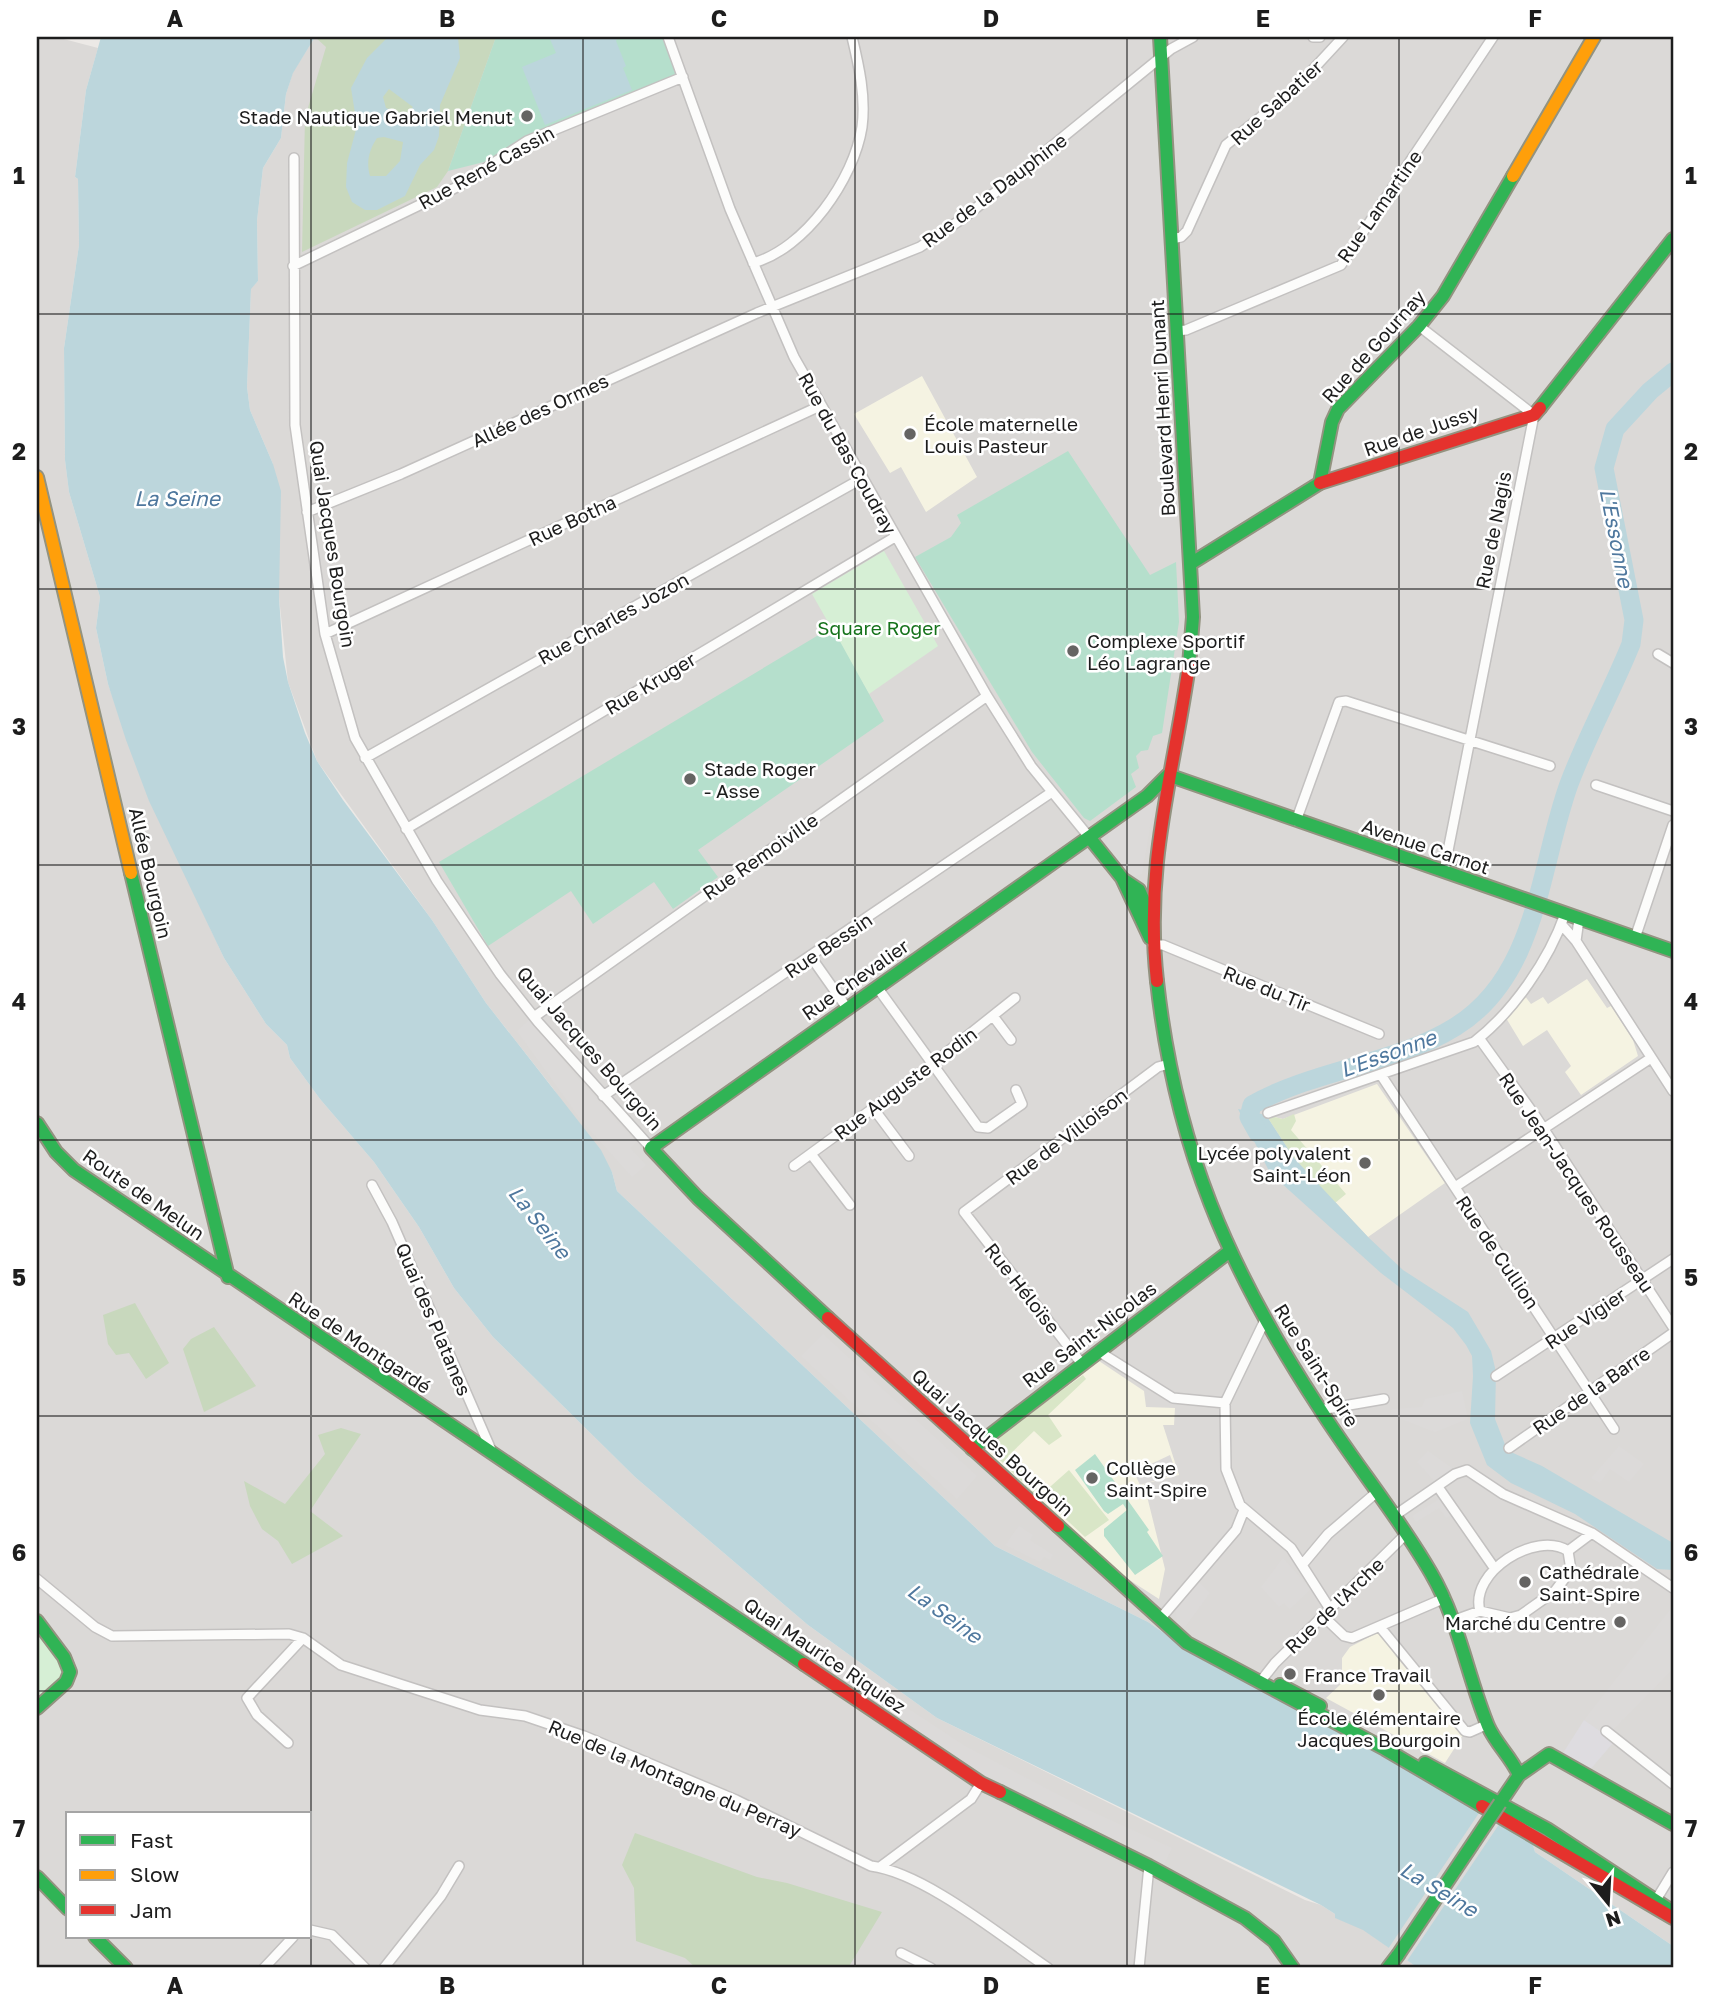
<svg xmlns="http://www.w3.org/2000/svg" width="1710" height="2005" font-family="'Golos Text',sans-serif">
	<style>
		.residential { fill: #dbd9d7; fill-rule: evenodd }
		.education { fill: #f5f3e2 }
		.grass { fill: #d9e6c7 }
		.forest { fill: #c8d8bd }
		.park { fill: #d6efd5 }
		.pitch { fill: #b5dfcc }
		.parking { fill: #dcdad9 }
		.plaza { fill: #dedce0 }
		.water { fill: #bcd6dc; fill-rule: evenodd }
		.pier { fill: #dcdbda }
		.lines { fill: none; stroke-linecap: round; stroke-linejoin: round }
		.river { stroke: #bcd6dc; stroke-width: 19 }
		.street-casing { stroke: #c3c1c0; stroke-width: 12 }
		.fast-casing { stroke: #939380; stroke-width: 16 }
		.slow-casing { stroke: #939380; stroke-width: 16 }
		.jam-casing { stroke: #939380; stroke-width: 16 }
		.street { stroke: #fcfcfb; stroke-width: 9 }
		.fast { stroke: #30b455; stroke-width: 12 }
		.slow { stroke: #ff9f0a; stroke-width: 12 }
		.jam { stroke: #e5322d; stroke-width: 12 }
		.fast-bridge-casing { stroke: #939380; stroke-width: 16; stroke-linecap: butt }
		.fast-bridge { stroke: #30b455; stroke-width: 12 }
		.grid { fill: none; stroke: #1d1d1d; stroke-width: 2; stroke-opacity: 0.55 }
		.poi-dot { fill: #656463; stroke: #fff; stroke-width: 2.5 }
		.labels { text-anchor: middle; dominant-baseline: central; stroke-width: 5; stroke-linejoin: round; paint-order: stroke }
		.street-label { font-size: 19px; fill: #1d1d1d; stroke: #fff }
		.poi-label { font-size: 19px; fill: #1d1d1d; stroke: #fff; text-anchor: start }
		.park-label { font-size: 19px; fill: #15721b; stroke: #fff }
		.water-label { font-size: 21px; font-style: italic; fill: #4f789e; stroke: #fff }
		.neatline { fill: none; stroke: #1d1d1d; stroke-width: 2.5 }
		.grid-label { font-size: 23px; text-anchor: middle; font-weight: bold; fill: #1d1d1d }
	</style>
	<rect width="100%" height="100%" fill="#ece9e6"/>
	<path class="residential" d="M37,37H56L98,48L86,90L75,177L78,179L79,245L64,348L65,460L69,492L100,597L96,628L108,684L152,803L224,958L266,1024L287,1045L290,1058L320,1099L374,1162L419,1227L454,1288L493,1337L635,1477L808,1625L937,1718L1305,1900L1321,1905L1335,1914L1336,1918L1363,1929L1418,1968H37ZM68,1814H310V1937H68Z
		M315,37H1673V1946L1535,1852L1532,1842L1383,1753L1203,1660L1148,1622L995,1546L617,1191L612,1172L552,1087L486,1003L432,920L317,761L288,682L279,597L273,464L250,410L247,387L251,288L258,281L257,221L263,168L281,138L286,94L293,72Z"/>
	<path class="education" d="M922,376L977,477L926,512L901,467L890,473L854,414Z
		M1587,979L1607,1008L1611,1006L1633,1040L1638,1056L1581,1095L1565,1072L1571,1066L1547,1030L1523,1046L1506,1018L1524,995L1531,1004L1543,997L1548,1004Z
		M1377,1084L1445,1183L1368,1237L1294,1158L1266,1115L1283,1119Z
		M1094,1361H1099L1144,1391L1146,1407L1175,1408L1174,1425H1163L1179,1475L1144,1484L1165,1569L1159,1599L1114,1570L985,1449L994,1439Z
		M1377,1633L1381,1634L1398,1659L1463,1735L1445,1763L1326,1698L1342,1683V1658L1350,1647Z"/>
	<path class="grass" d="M1294,1114L1296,1121L1291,1130L1346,1194L1335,1203L1294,1158L1266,1115L1283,1119Z
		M1083,1375L1086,1379L1048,1415L1062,1436L1049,1445L1034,1431L1008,1456L1042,1494L1069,1470L1109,1520L1085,1537L1041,1496L1038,1498L994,1454L1001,1446L995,1439Z"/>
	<path class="forest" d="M315,37H496L448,171L437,187L302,252L305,118L326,47Z
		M135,1303L169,1363L146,1379L129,1353L116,1355L108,1344L103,1315Z
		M214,1327L256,1386L204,1412L183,1349L191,1339Z
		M341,1428L361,1434L310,1511L343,1536L292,1564L278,1541L262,1529L250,1506L244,1481L285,1504L325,1454L318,1435Z
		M635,1833L757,1877L787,1883L882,1912L848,1968H696L685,1958L636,1941L634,1888L622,1865Z"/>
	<path class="park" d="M884,551L938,646L869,694L812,594Z
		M37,1632L62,1666L60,1682L37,1704Z"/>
	<path class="pitch" d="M496,37H668L683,77L500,158L448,171Z
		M1068,451L1150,575L1176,562L1179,622L1162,733L1153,736L1148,750L1141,751L1136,756L1139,768L1131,774L1136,787L1090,821L1084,818L1032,752L915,557L951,537L961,523L957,515Z
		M832,627L884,721L698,850L718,877L673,909L654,882L593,924L571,891L488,946L439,862Z
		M1095,1454L1149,1530L1147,1532L1163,1556L1135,1575L1104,1536V1529L1127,1510L1123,1504L1108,1514L1104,1511L1075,1470Z"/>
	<path class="parking" d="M1151,801L1154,804L1142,874L1133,877L1128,875L1106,847L1109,836L1107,833Z
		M530,1019L574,1074L636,1142L630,1148L646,1165L632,1177L581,1120L517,1031Z
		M823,1334L977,1476L957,1499L801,1356Z
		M1462,1391L1468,1419L1435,1432L1390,1415L1392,1409L1422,1407L1425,1399Z
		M1619,1446L1644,1464L1629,1482L1610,1469L1600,1483L1591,1478Z
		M1428,1451L1452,1468L1436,1483L1417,1462Z
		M1170,1455L1177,1474L1140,1485L1134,1472Z
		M1441,1498L1452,1515L1446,1518L1439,1508L1416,1522L1412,1516Z
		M1019,1526L1033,1535L1030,1540L1053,1555L1050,1560L1044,1557L1040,1562L1005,1545Z
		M1283,1558L1311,1589L1290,1609L1284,1603L1279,1607L1261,1587Z
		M1198,1581L1210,1593L1185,1627L1177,1623L1176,1611L1178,1603Z
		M1673,1606V1669L1607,1736L1584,1720Z
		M824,1653L965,1746L1084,1808L1172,1848L1163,1867L985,1777L816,1666Z"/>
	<path class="plaza" d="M1584,1720L1607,1736L1613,1743L1589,1771L1563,1753Z"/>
	<path class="water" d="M101,37H315L293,73L286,94L281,138L263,168L257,221L258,281L251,289L247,387L250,410L273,464L281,491L279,597L283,657L288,682L305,733L317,761L343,800L432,920L486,1003L601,1150L612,1172L617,1191L995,1546L1148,1622L1203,1660L1383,1753L1532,1842L1535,1852L1673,1946V1968H1418L1363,1930L1335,1918V1914L1321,1905L937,1718L808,1625L635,1477L493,1337L454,1288L419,1227L374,1162L320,1099L290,1058L287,1045L266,1024L224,958L149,801L126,740L108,684L96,628L100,597L69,492L65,460L64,348L79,245L78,179L75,177L86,90Z
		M388,37H458L460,58L440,105L439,136L434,150L420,165L405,196L377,210H365L352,202L346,187L347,163L357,126L351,88L367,58ZM389,89L413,107L406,115L386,108L383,97ZM384,137L403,142L400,161L386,176H370C366,162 369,150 377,138Z
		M549,37H618L616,41L626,66L623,68L632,90L545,125L522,67L556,53Z
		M1238,1109L1266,1115L1294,1158L1368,1237L1403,1270L1468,1312L1491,1351L1496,1372L1495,1419L1506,1447L1513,1453L1542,1466L1673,1543V1570L1657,1569L1575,1514L1511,1483L1487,1465L1470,1423L1473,1376L1472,1356L1466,1345L1453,1328L1381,1273L1270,1173Z"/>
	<path class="pier" d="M1485,1804L1504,1817L1407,1961L1388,1949Z"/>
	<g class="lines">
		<path class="river" d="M1258,1133L1249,1117L1252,1105C1315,1069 1394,1065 1455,1027C1538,976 1539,867 1569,784C1587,736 1612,691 1631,644L1634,620L1604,468L1615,429L1650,391L1673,372"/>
		<defs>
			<path id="street" d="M668,37L730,209L794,357L987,696L1031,766L1089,837
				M1313,37H1320
				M294,158L295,425L325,634L355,738L437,881L500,974L538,1022L651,1148
				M1172,239L1181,237L1187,231L1226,145L1293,91L1343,37
				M753,263C805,249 854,179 862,127C866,97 859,66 852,37
				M293,266L457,187L527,141L683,77
				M1419,326L1534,415L1444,871
				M1177,331L1186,330L1341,265L1493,37
				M307,512L401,474L757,313L920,247L965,217L1171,49L1193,37
				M325,634L820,406
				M1658,654L1673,663
				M365,758L861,479
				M1596,785L1673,811
				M1296,821L1339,702L1346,701L1550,766
				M406,829L895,537
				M1579,919L1576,941L1673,1091
				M1561,924L1576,941
				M1635,938L1673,825
				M1153,945H1163L1379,1034
				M811,957L847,1008
				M877,987L978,1127L988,1128L1022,1104L1016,1090
				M993,1016L1011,1040
				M534,1017L987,696
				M1479,1038L1536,1117L1673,1327
				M1381,1075L1614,1429
				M603,1096L1052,792
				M873,1108L909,1156
				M1268,1113L1474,1042C1513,1012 1549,960 1565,914
				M811,1154L850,1205
				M794,1166L912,1080L1015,998
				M372,1185L392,1222L492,1452
				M1455,1187L1651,1058
				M1265,1320L1225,1403L1226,1469L1240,1505L1291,1548L1330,1609
				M1098,1351L1173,1398L1225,1403
				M1082,1364L964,1212L1158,1067L1169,1064
				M1496,1376L1673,1259
				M1320,1410L1384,1399
				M1509,1448L1673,1333
				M1438,1487L1495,1569
				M1394,1516L1455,1474L1467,1470L1503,1494L1592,1533L1673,1588
				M1568,1551L1592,1533
				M1302,1565L1328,1534L1377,1492
				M37,1579L95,1627L112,1636L289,1634L303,1638L341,1665L480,1710L525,1716L584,1736L736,1800L871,1866C925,1873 1002,1937 1048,1968
				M1323,1616L1344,1636L1352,1638L1445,1598
				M1160,1619L1236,1530L1244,1510
				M1455,1620L1480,1611L1510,1618L1521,1615L1555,1591L1571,1570L1568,1551C1536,1530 1469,1572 1480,1611
				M1380,1627L1465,1731L1470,1732L1488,1724
				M1264,1677L1275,1663L1407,1533
				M1606,1731L1673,1784
				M288,1743L257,1715L247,1698L303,1638
				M880,1867L971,1799L981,1783
				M1656,1900L1673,1872
				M310,1930L332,1935L365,1968
				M901,1953L931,1968
				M264,1968L293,1937
				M384,1968L441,1896L459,1866
				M1139,1968L1149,1866"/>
			<path id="fast" d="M1160,37L1193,617L1189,665
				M1540,408L1673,239
				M1190,564L1320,483L1332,422L1338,409L1419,326L1443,296L1513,176
				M1168,775L1673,951
				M1089,837L1122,878L1150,938
				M131,873L228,1277
				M1124,880L1139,890L1150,914
				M1157,981C1175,1146 1228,1268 1318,1406C1354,1463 1397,1514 1431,1573C1459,1621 1467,1675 1488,1726C1496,1744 1511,1757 1519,1775
				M37,1123L56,1152L74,1170L804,1664
				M828,1318L698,1198L651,1148L1147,796L1168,775
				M972,1449L1230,1251
				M1058,1526L1187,1643L1385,1749L1482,1806
				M37,1621L64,1657L70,1672L66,1682L37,1708
				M1280,1685L1320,1706
				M1425,1763L1547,1829L1667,1908
				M1000,1792L1149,1866L1245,1918L1274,1941L1293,1968
				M1500,1803L1519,1775L1549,1754L1673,1824
				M37,1877L68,1909
				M95,1937L126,1968
				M1388,1968L1398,1955"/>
			<path id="slow" d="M1513,176L1594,37
				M37,477L131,873"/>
			<path id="jam" d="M1320,483L1534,415L1540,408
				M1157,981C1144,865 1173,777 1189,665
				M828,1318L1058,1526
				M804,1664L981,1783L1000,1792
				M1482,1806L1673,1918"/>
		</defs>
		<use href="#street" class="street-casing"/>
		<use href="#fast" class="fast-casing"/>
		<use href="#slow" class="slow-casing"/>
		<use href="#jam" class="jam-casing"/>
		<use href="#street" class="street"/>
		<use href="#fast" class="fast"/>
		<use href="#slow" class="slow"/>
		<use href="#jam" class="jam"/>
		<defs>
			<path id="fast-bridge" d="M1398,1955L1500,1803"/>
		</defs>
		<use href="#fast-bridge" class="fast-bridge-casing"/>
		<use href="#fast-bridge" class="fast-bridge"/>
	</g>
	<path class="grid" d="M311,37V1968M583,37V1968M855,37V1968M1127,37V1968M1399,37V1968M37,314H1673M37,589H1673M37,865H1673M37,1140H1673M37,1416H1673M37,1691H1673"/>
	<g class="poi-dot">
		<circle cx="527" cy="116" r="7"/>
		<circle cx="910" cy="434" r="7"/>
		<circle cx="1073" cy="651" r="7"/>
		<circle cx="690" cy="779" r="7"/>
		<circle cx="1365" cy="1163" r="7"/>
		<circle cx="1092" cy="1478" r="7"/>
		<circle cx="1525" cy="1582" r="7"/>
		<circle cx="1620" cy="1622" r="7"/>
		<circle cx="1290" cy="1674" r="7"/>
		<circle cx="1379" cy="1695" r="7"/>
	</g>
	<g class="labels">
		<g class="street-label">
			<text transform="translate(1276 102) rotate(-42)">Rue Sabatier</text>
			<text transform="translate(486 167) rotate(-29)">Rue René Cassin</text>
			<text transform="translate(994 190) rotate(-37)">Rue de la Dauphine</text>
			<text transform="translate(1379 206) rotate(-55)">Rue Lamartine</text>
			<text transform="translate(1373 346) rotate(-48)">Rue de Gournay</text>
			<text transform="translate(1162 408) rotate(-93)">Boulevard Henri Dunant</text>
			<text transform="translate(540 410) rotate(-25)">Allée des Ormes</text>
			<text transform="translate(1421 430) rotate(-19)">Rue de Jussy</text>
			<text transform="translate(848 453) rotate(61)">Rue du Bas Coudray</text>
			<text transform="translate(572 520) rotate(-25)">Rue Botha</text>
			<text transform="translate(1493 530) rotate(-79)">Rue de Nagis</text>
			<text transform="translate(333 544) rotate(81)">Quai Jacques Bourgoin</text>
			<text transform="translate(613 618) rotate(-29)">Rue Charles Jozon</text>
			<text transform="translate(650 683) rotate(-31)">Rue Kruger</text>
			<text transform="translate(1426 846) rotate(19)">Avenue Carnot</text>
			<text transform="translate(760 856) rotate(-35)">Rue Remoiville</text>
			<text transform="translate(151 873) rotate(77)">Allée Bourgoin</text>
			<text transform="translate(828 945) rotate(-34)">Rue Bessin</text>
			<text transform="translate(855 979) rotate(-35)">Rue Chevalier</text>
			<text transform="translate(1267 988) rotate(22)">Rue du Tir</text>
			<text transform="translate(590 1048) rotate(49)">Quai Jacques Bourgoin</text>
			<text transform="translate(905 1083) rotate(-37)">Rue Auguste Rodin</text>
			<text transform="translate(1066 1136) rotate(-37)">Rue de Villoison</text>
			<text transform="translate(1577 1182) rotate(56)">Rue Jean-Jacques Rousseau</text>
			<text transform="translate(144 1194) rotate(35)">Route de Melun</text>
			<text transform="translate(1498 1252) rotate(56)">Rue de Cullion</text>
			<text transform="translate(1023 1288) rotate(52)">Rue Héloïse</text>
			<text transform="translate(1585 1318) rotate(-34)">Rue Vigier</text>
			<text transform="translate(434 1319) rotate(67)">Quai des Platanes</text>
			<text transform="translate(1089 1334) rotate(-37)">Rue Saint-Nicolas</text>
			<text transform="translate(360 1342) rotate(34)">Rue de Montgardé</text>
			<text transform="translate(1317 1365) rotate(58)">Rue Saint-Spire</text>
			<text transform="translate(1591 1390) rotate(-35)">Rue de la Barre</text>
			<text transform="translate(993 1442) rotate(42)">Quai Jacques Bourgoin</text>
			<text transform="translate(1334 1605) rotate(-44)">Rue de l'Arche</text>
			<text transform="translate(825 1655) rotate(34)">Quai Maurice Riquiez</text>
			<text transform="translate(675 1778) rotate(23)">Rue de la Montagne du Perray</text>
		</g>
		<g class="poi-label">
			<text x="513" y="116" text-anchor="end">Stade Nautique Gabriel Menut</text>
			<text x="924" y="423">École maternelle<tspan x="924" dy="22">Louis Pasteur</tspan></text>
			<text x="1087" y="640">Complexe Sportif<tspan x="1087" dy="22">Léo Lagrange</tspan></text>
			<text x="704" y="768">Stade Roger<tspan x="704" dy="22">- Asse</tspan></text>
			<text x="1351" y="1152" text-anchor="end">Lycée polyvalent<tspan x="1351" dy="22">Saint-Léon</tspan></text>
			<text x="1106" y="1467">Collège<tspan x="1106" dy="22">Saint-Spire</tspan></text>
			<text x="1539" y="1571">Cathédrale<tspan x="1539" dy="22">Saint-Spire</tspan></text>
			<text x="1606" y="1622" text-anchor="end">Marché du Centre</text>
			<text x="1304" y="1674">France Travail</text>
			<text x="1379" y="1717" text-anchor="middle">École élémentaire<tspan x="1379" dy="22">Jacques Bourgoin</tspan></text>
		</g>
		<g class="park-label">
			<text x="879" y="627">Square Roger</text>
		</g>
		<g class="water-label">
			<text x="177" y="498">La Seine</text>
			<text transform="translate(1617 538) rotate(79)">L'Essonne</text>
			<text transform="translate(1388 1053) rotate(-20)">L'Essonne</text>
			<text transform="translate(540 1222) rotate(52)">La Seine</text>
			<text transform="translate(945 1613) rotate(36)">La Seine</text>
			<text transform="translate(1439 1889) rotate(31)">La Seine</text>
		</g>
	</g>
	<rect width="1710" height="2005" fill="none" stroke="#ffffff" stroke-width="77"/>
	<rect x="66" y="1812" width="245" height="126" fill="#ffffff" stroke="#a5a5a5" stroke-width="2"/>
	<rect x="80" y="1835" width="35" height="10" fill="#30b455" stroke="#a5a5a5" stroke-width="2"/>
	<text x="130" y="1848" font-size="21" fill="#1d1d1d">Fast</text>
	<rect x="80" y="1870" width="35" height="10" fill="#ff9f0a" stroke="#a5a5a5" stroke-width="2"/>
	<text x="130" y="1882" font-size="21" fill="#1d1d1d">Slow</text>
	<rect x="80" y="1905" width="35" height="10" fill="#e5322d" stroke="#a5a5a5" stroke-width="2"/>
	<text x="130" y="1918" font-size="21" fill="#1d1d1d">Jam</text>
	<g transform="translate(1608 1903) rotate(162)" stroke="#ffffff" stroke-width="5" paint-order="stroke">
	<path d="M0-5L12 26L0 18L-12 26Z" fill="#1d1d1d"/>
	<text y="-10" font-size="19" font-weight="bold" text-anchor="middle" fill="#1d1d1d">N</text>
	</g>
	<rect x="38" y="38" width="1634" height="1928" class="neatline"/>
	<g class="grid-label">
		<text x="175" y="27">A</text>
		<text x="447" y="27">B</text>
		<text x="719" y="27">C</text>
		<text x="991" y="27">D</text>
		<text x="1263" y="27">E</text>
		<text x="1535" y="27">F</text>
		<text x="19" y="184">1</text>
		<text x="1691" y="184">1</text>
		<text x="19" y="460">2</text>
		<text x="1691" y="460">2</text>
		<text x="19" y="735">3</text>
		<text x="1691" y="735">3</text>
		<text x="19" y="1010">4</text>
		<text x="1691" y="1010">4</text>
		<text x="19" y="1286">5</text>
		<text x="1691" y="1286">5</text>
		<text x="19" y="1561">6</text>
		<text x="1691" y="1561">6</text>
		<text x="19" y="1837">7</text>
		<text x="1691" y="1837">7</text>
		<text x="175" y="1994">A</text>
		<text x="447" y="1994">B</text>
		<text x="719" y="1994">C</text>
		<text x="991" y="1994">D</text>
		<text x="1263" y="1994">E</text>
		<text x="1535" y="1994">F</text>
	</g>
</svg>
